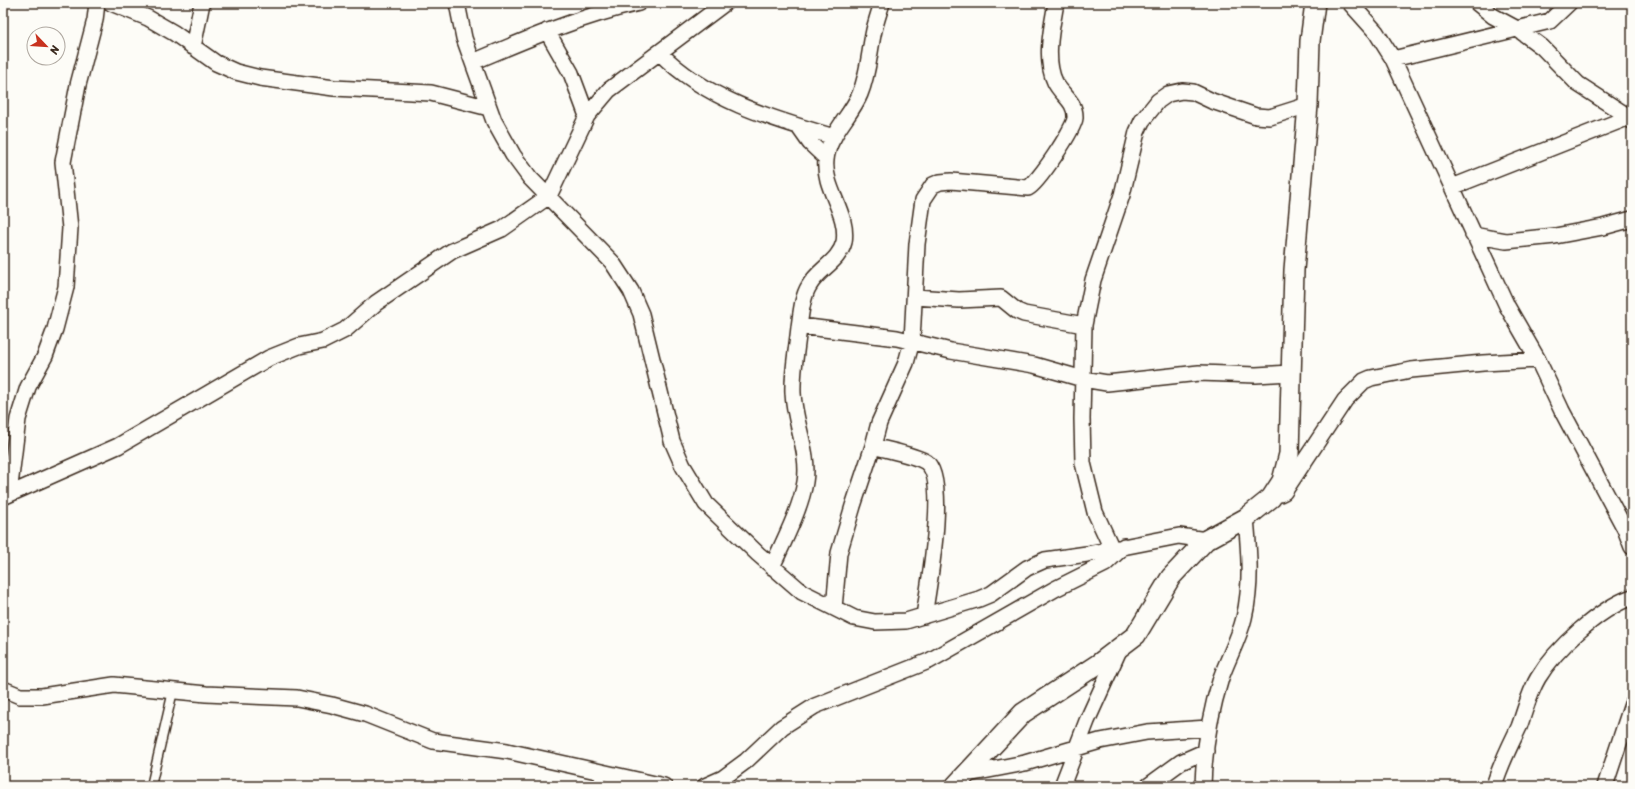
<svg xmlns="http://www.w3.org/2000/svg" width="1635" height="789" font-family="Sriracha,sans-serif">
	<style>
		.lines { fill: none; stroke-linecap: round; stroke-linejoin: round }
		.service-casing { stroke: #3b2a1e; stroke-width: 11 }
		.minor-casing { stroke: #3b2a1e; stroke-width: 18 }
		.tertiary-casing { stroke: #3b2a1e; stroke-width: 22 }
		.service { stroke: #fdfcf7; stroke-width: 8 }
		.minor { stroke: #fdfcf7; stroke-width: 15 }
		.tertiary { stroke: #fdfcf7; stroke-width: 19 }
	</style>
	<rect width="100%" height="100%" fill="#fdfcf7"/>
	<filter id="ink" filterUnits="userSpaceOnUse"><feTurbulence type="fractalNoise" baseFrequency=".025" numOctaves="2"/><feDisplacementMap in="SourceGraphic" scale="8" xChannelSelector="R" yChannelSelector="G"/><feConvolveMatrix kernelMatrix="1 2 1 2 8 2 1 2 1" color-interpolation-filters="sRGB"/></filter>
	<g filter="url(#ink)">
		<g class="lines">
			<defs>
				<path id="service" d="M151,786L173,691
					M596,786L602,773"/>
				<path id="minor" d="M111,3L148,18L174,33L216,63L236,72L260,78L334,88L431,93L489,108
					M457,3L464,38L494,121L513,155L530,178L612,262L631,291L641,314L672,441L683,466L706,504L758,554L802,592L854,618L875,622L906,621L979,599L991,594L1027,568L1045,560L1087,554L1179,536L1206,540
					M1350,3L1376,32L1393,59L1507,306L1538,360L1562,411L1625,529L1632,547
					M1477,3L1493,16L1519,30L1542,47L1578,84L1629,117L1632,121
					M547,31L571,73L587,116
					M193,47L202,3
					M660,53C706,100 773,119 834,137
					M1393,59L1550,21L1569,3
					M473,62C527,39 581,16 639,3
					M798,126L810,143L826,158
					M1452,187L1632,116
					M1473,235L1506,241L1555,236L1603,227L1632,219
					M915,297L959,300L1001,298L1017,311L1024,314L1084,325
					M800,326L897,338L951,351L1034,365L1083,379L1107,383L1199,373L1256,375L1290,373
					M873,446C886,450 915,455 926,462C949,478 928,589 924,616
					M9,494L18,419L28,387L45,356L55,329L66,287L70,228L63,162L78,85L95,20L97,3
					M1280,494L1284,492L1345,400L1364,381L1371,378L1411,370L1483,363L1538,360
					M3,497L118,446L269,358L299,346L323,341L345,330L376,303L452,251L502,229L549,196L587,116L609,90L725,3
					M1112,549L1095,512L1083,463L1082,419L1084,325L1093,280L1122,195L1137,132L1142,121L1158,101L1168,94L1182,91L1193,92L1212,101L1256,116L1270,117L1308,105
					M772,567C783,543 801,508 805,482C810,453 794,422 793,393C792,372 797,348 799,327C801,314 802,297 809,286C818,269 839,262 844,242C849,213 823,189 826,160C828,135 851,116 860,94C868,75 869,55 873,35C875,24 879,13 882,3
					M834,608L839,553L853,506L873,446L879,423L906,363L912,341L917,244L923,200L933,185L940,182L951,181L1028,188C1038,183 1074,129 1075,118C1076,101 1061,95 1055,82C1044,59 1052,26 1056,3
					M3,689L20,696H42L114,685L206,694L297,698L332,705L365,714L433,741L507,751L664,786
					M968,774L1025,763L1100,741L1147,732L1208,728
					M705,786L723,778L746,761L782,727L815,706L929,661L1055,589L1105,564L1124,546
					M1062,786L1087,721L1120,648
					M1148,786L1181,762L1206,751
					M1203,786C1204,749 1210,713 1221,678C1228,658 1239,639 1244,618C1252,585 1249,551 1246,518
					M1494,786C1500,765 1510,746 1519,727C1525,711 1529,693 1538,678C1556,648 1599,609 1632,597
					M1605,786L1632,704"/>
				<path id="tertiary" d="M955,786L1023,713L1098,664L1136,635L1171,577L1206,540L1246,518L1271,498L1282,481L1289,454L1294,270L1308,105L1310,41L1315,3"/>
			</defs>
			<use href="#service" class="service-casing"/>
			<use href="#minor" class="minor-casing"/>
			<use href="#tertiary" class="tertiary-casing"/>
			<use href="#service" class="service"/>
			<use href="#minor" class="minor"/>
			<use href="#tertiary" class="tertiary"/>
		</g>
	</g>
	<rect width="1635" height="789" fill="none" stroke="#fdfcf7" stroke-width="16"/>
	<rect x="8" y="8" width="1619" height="773" fill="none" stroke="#3b2a1e" stroke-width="1.5" filter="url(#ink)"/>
	<g transform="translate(46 46) rotate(115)"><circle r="19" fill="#fdfcf7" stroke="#afa8a0"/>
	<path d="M0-3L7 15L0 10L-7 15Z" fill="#c8321e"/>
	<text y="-6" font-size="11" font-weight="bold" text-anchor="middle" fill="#3b2a1e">N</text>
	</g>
</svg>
